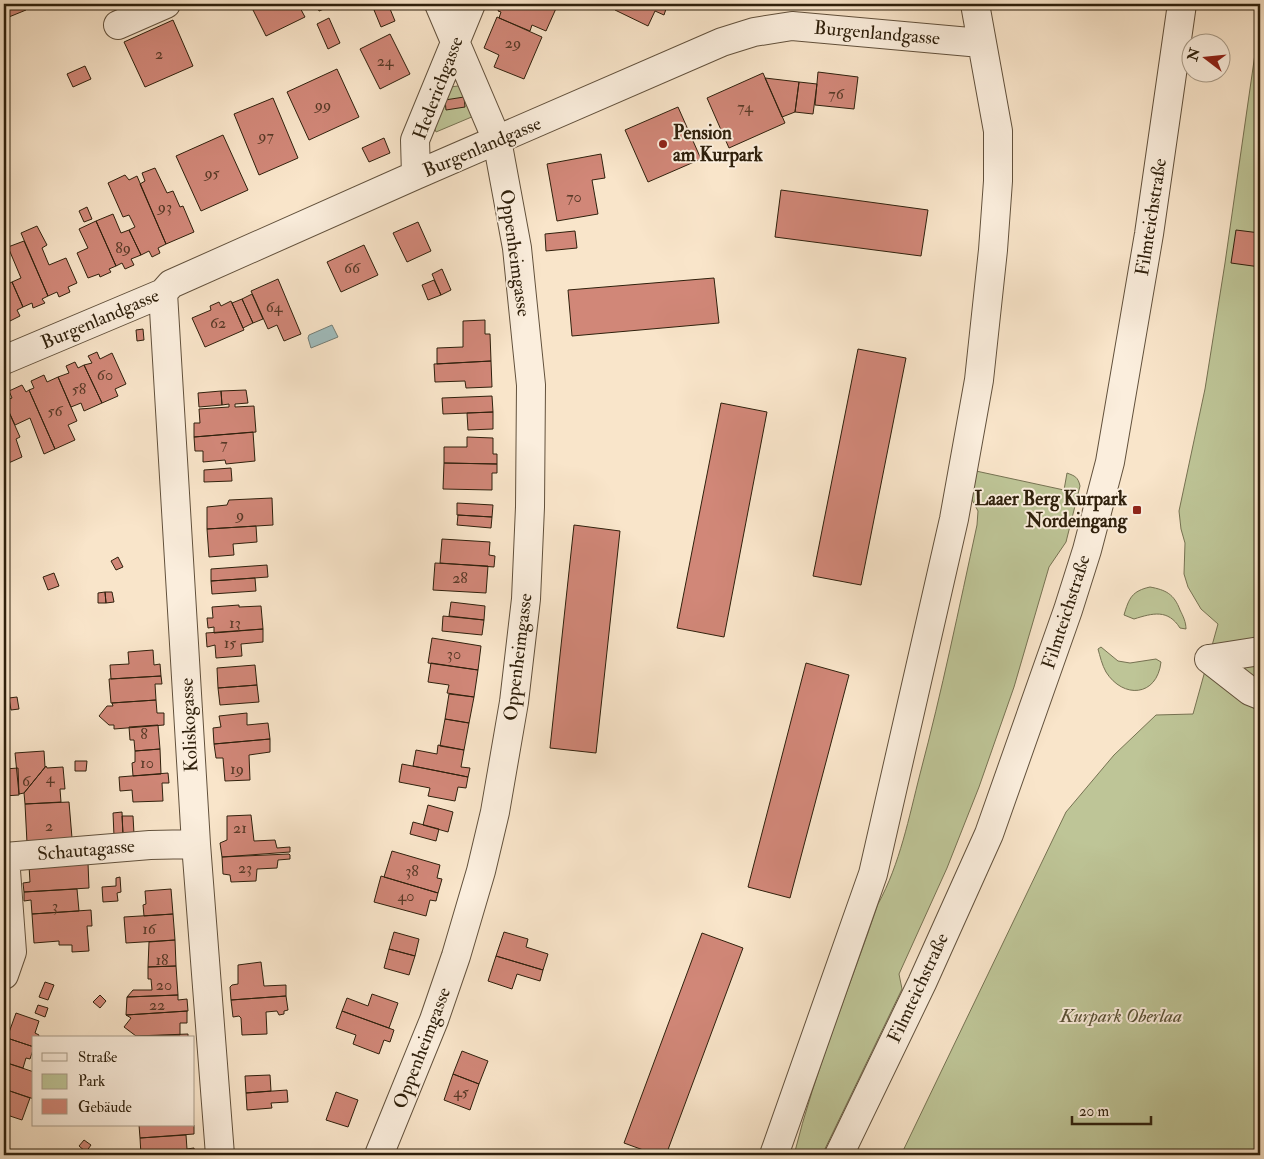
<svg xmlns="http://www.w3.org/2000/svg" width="1264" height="1159" font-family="'IM FELL Double Pica',serif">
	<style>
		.green { fill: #bec597; stroke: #767252 }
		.water { fill: #a0bdbe; stroke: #737e77 }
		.building { fill: #d18778; stroke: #2f200c }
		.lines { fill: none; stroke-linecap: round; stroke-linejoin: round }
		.minor-casing { stroke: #62513c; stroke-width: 30 }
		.minor { stroke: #fbeedd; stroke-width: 28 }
		.poi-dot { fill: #8f2418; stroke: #fbeedd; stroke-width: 2 }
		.labels { text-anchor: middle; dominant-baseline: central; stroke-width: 4; stroke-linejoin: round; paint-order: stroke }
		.number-label { font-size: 16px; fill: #583a27 }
		.street-label { font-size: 19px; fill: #2f200c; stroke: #fbeedd }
		.poi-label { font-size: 19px; font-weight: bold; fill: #2f200c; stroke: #fbeedd; text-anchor: start }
		.park-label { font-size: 19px; font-style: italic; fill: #5a5236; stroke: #fbeedd }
	</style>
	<rect width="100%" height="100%" fill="#f9e5ca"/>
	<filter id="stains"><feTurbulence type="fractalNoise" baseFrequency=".004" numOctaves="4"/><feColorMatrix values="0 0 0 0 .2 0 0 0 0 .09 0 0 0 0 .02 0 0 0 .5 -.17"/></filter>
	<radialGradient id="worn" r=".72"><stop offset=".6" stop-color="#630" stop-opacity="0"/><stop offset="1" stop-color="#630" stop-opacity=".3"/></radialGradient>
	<path class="green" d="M1260,19V1155H901L1066,812L1114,755L1156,715L1193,714L1218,624L1201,609L1188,587L1184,574L1185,543L1181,529L1179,511L1205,389L1225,263Z
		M458,86L463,90L474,116L436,132L433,123L450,87Z
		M976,471L1064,490L1067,473C1075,476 1078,477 1080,486L1066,542L1049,567L1014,687L979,787L947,868L899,974L902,989L822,1155H794C815,1070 850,987 878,904C900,864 909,817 920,774C942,691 959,608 977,525L978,511L970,496Z
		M1150,587C1166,590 1174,594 1180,610C1183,616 1186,622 1186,629L1180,628C1168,609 1153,613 1134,619L1124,615C1129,598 1132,591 1150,587Z
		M1101,647L1118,661L1130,663L1156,659L1161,662C1157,697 1123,699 1106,672C1102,665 1100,656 1098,649Z"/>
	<path class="water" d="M332,325L338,337L311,348L308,338L309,335Z"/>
	<path class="building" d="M4,4H23L26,10L4,19Z
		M250,4H298L305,17L266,36Z
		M316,4H336L319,11Z
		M388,4L395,21L381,27L374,10Z
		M501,4H558L546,31L532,25L530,31L499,18L501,12L498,11Z
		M618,4H672L666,9L664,15L655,11L648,26L615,10Z
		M497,17L542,37L524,79L494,67L499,55L484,48Z
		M329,18L340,43L328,49L317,24Z
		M173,20L193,66L145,87L124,42Z
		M390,34L410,74L380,89L360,49Z
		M85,66L91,79L73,87L67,74Z
		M337,69L359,117L309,140L287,92Z
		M818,72L858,77L854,109L815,105Z
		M763,73L785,123L729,148L707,98Z
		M765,78L799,82L795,112L782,117Z
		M799,82L817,84L813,114L795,112Z
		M464,97L465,107L446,110L445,100Z
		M273,98L298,158L259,175L234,114Z
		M678,107L701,159L648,182L625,130Z
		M223,135L248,190L201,211L176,156Z
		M384,138L390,153L369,162L362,148Z
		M601,154L605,178L592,180L598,214L557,221L547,164Z
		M155,168L167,193L173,191L180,207L183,206L194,232L166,244L140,184L145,181L142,173Z
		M125,175L129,180L137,176L166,244L158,248L160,253L152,257L149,251L141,255L129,230L135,227L129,215L123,217L108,183Z
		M781,190L928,210L921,256L775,237Z
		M87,207L92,219L84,222L79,211Z
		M113,214L121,233L129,230L141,255L131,259L134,265L125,269L122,263L116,266L96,221Z
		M96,221L116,266L109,269L111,272L100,277L99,274L88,278L77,253L88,248L79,229Z
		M418,222L431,251L407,262L393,233Z
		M37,226L47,245L42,248L49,265L66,258L77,283L68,287L70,292L59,297L57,292L48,296L21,233Z
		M1236,230L1260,233V267L1231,263Z
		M575,231L577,248L546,251L545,234Z
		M24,241L48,296L42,299L45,303L33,308L32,303L23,307L12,282L21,278L8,247Z
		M364,245L378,275L341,292L327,262Z
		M442,269L451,290L441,295L432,274Z
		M714,278L719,323L572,336L568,290Z
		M278,279L301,334L284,341L277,325L268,329L251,291Z
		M434,280L441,295L428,300L422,285Z
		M12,282L23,307L17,310L20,316L8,322L4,315V286Z
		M252,294L263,319L253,323L242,299Z
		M242,299L253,323L243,328L232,303Z
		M231,301L244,330L205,347L192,318L211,310L210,306L219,302L221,306Z
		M485,320V334H490L491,361L437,364V348L463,347V321Z
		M143,329L144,340L137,341L136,330Z
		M858,349L906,358L861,585L813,576Z
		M97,352L100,359L112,353L126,384L115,389L118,396L102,403L84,365L92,363L88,356Z
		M491,361L492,387L466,388L465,381L435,382L434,364Z
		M75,362L78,368L84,365L102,403L84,411L81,403L71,407L58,377L69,373L66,366Z
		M44,375L47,382L58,377L77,421L68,425L75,440L55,449L29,390L34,388L31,381Z
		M22,385L26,392L29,390L55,449L44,454L30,418L15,425L4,401L12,398L9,391Z
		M246,390L248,403L235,404V407L254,406L256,432L194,437V423H200L199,409L229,407V404L222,405L221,391Z
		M221,391L222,405L199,407L198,393Z
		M492,396L493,412L443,414L442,398Z
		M4,401L20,437L16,439L22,457L4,465Z
		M721,403L767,412L724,637L677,628Z
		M493,412V429L468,430L467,413Z
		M253,432L255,461L226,464L225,460L203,462V451H195L194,437Z
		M467,437L493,438V454H497V464L444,463V447H467Z
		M444,463L497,464V473H492V490L443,489Z
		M231,468L232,481L204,482V470Z
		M272,498L273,525L207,529V507L227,505L229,500Z
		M457,503L493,505L492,517L457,515Z
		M458,515L492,517L491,528L457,525Z
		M574,525L620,531L596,753L550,748Z
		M256,526L257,542L233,544L234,555L209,557L207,529Z
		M442,539L490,542L489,555L495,556L494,567L440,563Z
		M118,557L123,567L116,570L111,561Z
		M435,563L488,566L486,593L433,590Z
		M267,565L268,577L211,581V569Z
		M54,573L59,586L48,590L43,577Z
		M255,578L256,591L212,594L211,581Z
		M105,592L106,603H98V593Z
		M105,592H112L114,602L106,603Z
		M451,602L485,606L484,620L449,616Z
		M239,605V607L261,606L263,629L214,633V627L208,628L207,618H213L212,607Z
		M443,616L484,620L482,635L442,631Z
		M263,629V642L241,644L242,656L216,658L215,645L207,647L206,633Z
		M432,638L481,646L478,670L428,663Z
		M153,650L154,665L160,664L161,676L111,679L110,665L129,664L128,652Z
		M431,663L478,670L474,697L447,693L449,685L428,682Z
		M806,663L849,675L790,898L748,887Z
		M255,665L257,685L218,688L217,668Z
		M161,676L162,684H155L156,700L111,703L109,679Z
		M257,685L259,702L220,705L218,688Z
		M449,694L474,697L469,723L445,719Z
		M17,697L19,709L11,710L9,698Z
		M156,700L157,713H164V725L114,729V725H109L99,716L107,706H113L112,703Z
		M247,713V725L268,723L270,739L214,744L213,728L221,727L219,716Z
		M445,719L469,723L464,750L440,746Z
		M158,725L160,749L135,751L134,740H130L129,727Z
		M270,739V752L249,755L250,780L225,781L223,758H216L214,744Z
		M438,745L464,750L461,767L470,768L468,777L413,766L416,750L437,754Z
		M160,749L161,774L133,776L132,763L135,762V751Z
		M44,751L45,767L46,766L24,793L19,794L15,753Z
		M75,761H87L86,771H75Z
		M402,764L468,777L466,788L458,787L455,801L428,796L430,788L399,782Z
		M4,765L5,769L18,768L19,795L4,796Z
		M46,766L47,768L63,767L65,789H60L61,802L25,804L24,793Z
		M168,773L169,783H162L163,801L133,802L132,790L120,791L119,777Z
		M69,802L72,838L27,843L25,804Z
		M428,805L453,812L448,832L423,825Z
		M122,812L123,835L114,836L113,813Z
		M251,815L254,841L275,840L277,848L290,847V852L222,857L220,843L227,840V816Z
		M122,816H133L134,834L123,835Z
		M413,822L439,829L436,841L410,834Z
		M392,851L440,865L437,878L442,879L438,893L384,877Z
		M289,854L290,855V859L278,860L277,868L257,869L256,881L231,882L230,875L223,874L222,857Z
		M88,863L89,888L24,892L23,883L30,882L29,866Z
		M381,876L438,893L436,901L430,900L426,916L374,902Z
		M120,877L121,892L117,893L118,901L103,902L102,887L116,886V878Z
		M77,889L79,911L32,914L31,900L24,901V892Z
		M171,889L173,914L144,916L143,905L146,904L145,891Z
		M91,910L92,926H87L89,951L72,952V945H59V941L34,943L32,914Z
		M173,914L175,940L126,943L124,917Z
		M394,932L419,939L415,956L389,949Z
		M504,932L528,939L526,947L548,954L543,970L496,956Z
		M702,933L743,948L666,1155H657L624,1143Z
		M175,940L176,966L148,967L149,942Z
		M389,949L415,956L409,975L384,968Z
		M496,956L543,970L540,981L517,974L512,989L488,981Z
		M261,962L264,986L286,985V996L231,1000L230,987L232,985L238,984V965Z
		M176,966L178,995L127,997L133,990H152L151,979H148V967Z
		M45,982L54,985L48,1000L39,997Z
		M372,994L398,1003L389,1028L342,1011L347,998L368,1006Z
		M100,995L106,1001L100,1008L93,1002Z
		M178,995V1000L187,999L188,1011L126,1015L127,997Z
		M286,996L288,1010L284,1011V1014L279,1015L277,1011L266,1012L267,1034L242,1035L241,1018L239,1016L233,1017L231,1000Z
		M38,1005L48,1008L45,1017L35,1013Z
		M187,1011V1023H180V1035L136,1036L124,1027L131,1018L126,1015Z
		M342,1011L394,1030L390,1042L384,1040L379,1054L353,1044L356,1035L336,1028Z
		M16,1013L39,1021L35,1033L39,1035L38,1038H34V1047L7,1038Z
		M188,1034V1038H135L136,1036Z
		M7,1038L34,1047L30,1059L26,1058L23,1068L4,1062V1049Z
		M462,1051L488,1061L479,1084L453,1074Z
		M4,1062L34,1072V1099L4,1089Z
		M453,1074L479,1084L470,1110L444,1100Z
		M270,1075L271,1091L246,1093L245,1076Z
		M4,1089L30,1098L22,1120L4,1114Z
		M287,1090L288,1102L271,1103L272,1108L247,1110L246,1093Z
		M336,1092L358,1100L348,1127L326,1120Z
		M139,1125H194V1134L140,1138Z
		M186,1135L187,1149L194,1148L195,1155H141L140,1138Z
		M84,1140L91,1145L86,1152L79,1146Z"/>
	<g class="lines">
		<defs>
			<path id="minor" d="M118,25L166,4
				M416,175L415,140L471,4
				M163,293L196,844L220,1155
				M4,360L163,293L171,284L416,175L722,42L754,32L792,26L981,43
				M1209,659L1250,691L1260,695
				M1209,659L1260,651
				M4,975L12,952L5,857L150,845L196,844
				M379,1155L434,1020L456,956L481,871L495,812L514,702L526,599L530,507L531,385L517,248L497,140L439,4
				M774,1155L873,874L954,519L979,380L993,250L998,181V131L975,4
				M839,1155L922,983L989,834L1068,610L1087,550L1110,462L1149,234L1182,4"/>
		</defs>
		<use href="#minor" class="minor-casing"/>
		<use href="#minor" class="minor"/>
	</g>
	<g class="poi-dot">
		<circle cx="663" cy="144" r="5"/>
		<rect x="1132" y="505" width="10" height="10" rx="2.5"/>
	</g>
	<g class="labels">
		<g class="number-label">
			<text x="513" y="43">29</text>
			<text x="159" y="54">2</text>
			<text x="385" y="61">24</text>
			<text x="836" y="94">76</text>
			<text x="323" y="105">99</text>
			<text x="745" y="107">74</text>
			<text x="266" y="136">97</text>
			<text x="212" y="173">95</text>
			<text x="574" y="197">70</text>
			<text x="165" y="207">93</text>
			<text x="123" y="248">89</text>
			<text x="352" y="268">66</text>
			<text x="274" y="307">64</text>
			<text x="218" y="323">62</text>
			<text x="105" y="375">60</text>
			<text x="79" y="389">58</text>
			<text x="55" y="411">56</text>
			<text x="224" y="444">7</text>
			<text x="240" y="515">9</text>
			<text x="460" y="578">28</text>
			<text x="235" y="623">13</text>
			<text x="230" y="643">15</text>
			<text x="454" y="654">30</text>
			<text x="144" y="734">8</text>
			<text x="147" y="763">10</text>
			<text x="237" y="769">19</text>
			<text x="50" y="778">4</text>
			<text x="26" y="781">6</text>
			<text x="49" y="826">2</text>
			<text x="240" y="828">21</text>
			<text x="245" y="868">23</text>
			<text x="412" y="871">38</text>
			<text x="406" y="896">40</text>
			<text x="55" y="906">3</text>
			<text x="149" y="929">16</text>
			<text x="162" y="960">18</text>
			<text x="164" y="985">20</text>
			<text x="157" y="1005">22</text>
			<text x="461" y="1092">45</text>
		</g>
		<g class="street-label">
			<text transform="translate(877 33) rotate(5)">Burgenlandgasse</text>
			<text transform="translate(438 88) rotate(-69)">Hederichgasse</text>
			<text transform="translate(482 147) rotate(-23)">Burgenlandgasse</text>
			<text transform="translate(1151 217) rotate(-81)">Filmteichstraße</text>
			<text transform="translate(515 253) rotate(82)">Oppenheimgasse</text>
			<text transform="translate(100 319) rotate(-23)">Burgenlandgasse</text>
			<text transform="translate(1066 612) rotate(-72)">Filmteichstraße</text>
			<text transform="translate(518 657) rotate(-83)">Oppenheimgasse</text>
			<text transform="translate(189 725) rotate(-93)">Koliskogasse</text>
			<text transform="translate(86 850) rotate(-5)">Schautagasse</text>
			<text transform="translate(918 988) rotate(-65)">Filmteichstraße</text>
			<text transform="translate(422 1048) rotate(-69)">Oppenheimgasse</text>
		</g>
		<g class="poi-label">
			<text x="673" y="133">Pension<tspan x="673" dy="22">am Kurpark</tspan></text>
			<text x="1127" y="499" text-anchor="end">Laaer Berg Kurpark<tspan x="1127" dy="22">Nordeingang</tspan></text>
		</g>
		<g class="park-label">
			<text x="1121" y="1016">Kurpark Oberlaa</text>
		</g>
	</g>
	<rect width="1264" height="1159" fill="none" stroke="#f9e5ca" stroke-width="20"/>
	<rect x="5" y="5" width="1254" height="1149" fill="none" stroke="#2f200c" stroke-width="2.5"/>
	<rect x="10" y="10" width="1244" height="1139" fill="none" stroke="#2f200c"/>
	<rect x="32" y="1036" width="162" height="90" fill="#fbeedd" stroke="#a99c89"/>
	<rect x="42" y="1053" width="25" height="8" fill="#fbeedd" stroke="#a99c89"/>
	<text x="78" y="1062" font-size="15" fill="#2f200c">Straße</text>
	<rect x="42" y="1074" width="25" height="15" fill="#bec597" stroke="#a99c89"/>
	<text x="78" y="1086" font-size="15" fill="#2f200c">Park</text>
	<rect x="42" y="1099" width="25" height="15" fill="#d18778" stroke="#a99c89"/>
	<text x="78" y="1112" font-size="15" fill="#2f200c">Gebäude</text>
	<g transform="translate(1206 58) rotate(286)"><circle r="24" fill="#fbeedd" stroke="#a99c89"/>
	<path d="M0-4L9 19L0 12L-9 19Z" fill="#8f2418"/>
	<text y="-8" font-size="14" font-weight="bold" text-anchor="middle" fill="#2f200c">N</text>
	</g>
	<path d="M1072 1116v8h79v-8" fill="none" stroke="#2f200c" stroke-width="2.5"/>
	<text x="1079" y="1116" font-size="15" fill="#2f200c" stroke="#fbeedd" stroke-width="4" paint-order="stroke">20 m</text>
	<rect width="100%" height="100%" filter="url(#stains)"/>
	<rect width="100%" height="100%" fill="url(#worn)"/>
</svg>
